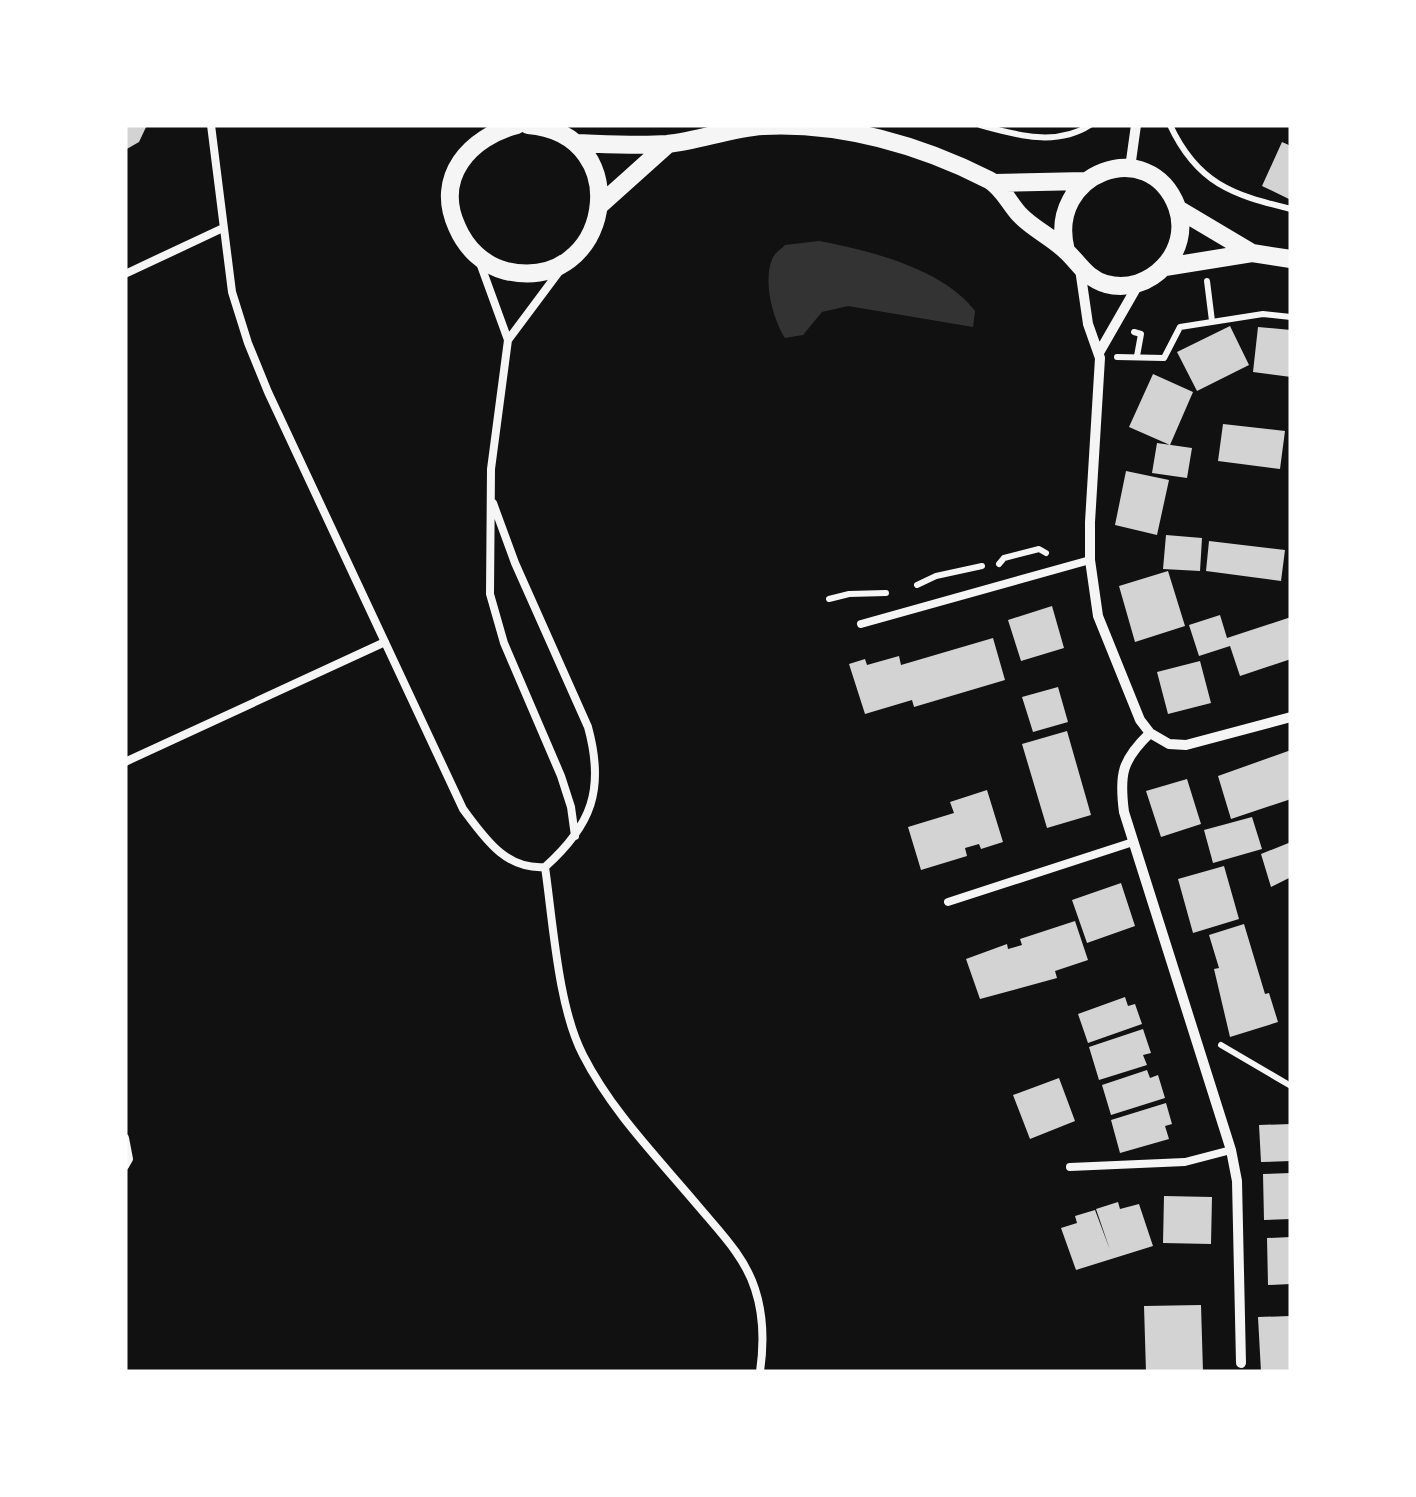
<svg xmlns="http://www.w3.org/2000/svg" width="1416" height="1497" font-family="Barlow,sans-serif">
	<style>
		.water { fill: #333 }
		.building { fill: #d3d3d3 }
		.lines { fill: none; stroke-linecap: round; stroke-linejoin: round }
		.path { stroke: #f5f5f5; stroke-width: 6 }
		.service { stroke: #f5f5f5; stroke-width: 8 }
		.minor { stroke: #f5f5f5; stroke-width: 10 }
		.tertiary { stroke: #f5f5f5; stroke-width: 18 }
	</style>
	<rect width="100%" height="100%" fill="#111"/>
	<path class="water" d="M819,241C868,250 944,269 975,311L973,327L848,306L822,312L803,335L785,338C773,319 762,280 773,257C776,252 781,249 785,245Z"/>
	<path class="building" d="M125,125H147L139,142L125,150Z
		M1282,142L1291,146V200L1262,186Z
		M1230,326L1249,365L1197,391L1177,352Z
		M1258,327L1291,330V377L1253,372Z
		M1153,374L1193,392L1170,445L1129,427Z
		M1223,424L1285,431L1280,469L1218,461Z
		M1157,443L1192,448L1187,478L1152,473Z
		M1126,471L1169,480L1157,535L1115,525Z
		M1166,535L1202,538L1200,571L1163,569Z
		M1209,541L1285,550L1281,581L1206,571Z
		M1168,571L1185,626L1135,642L1119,586Z
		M1052,606L1064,648L1021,661L1008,620Z
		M1220,615L1227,638L1291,617V659L1240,676L1230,646L1199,656L1189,625Z
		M993,638L1005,680L914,707L912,700L865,714L849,664L865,659L867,665L899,656L901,665Z
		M1200,661L1211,703L1168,714L1157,672Z
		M1058,687L1068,722L1033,732L1022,697Z
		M1067,731L1091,815L1047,828L1022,744Z
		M1291,750V799L1231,819L1218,776Z
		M1187,779L1201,824L1161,837L1146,791Z
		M987,790L1003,842L981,849L979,844L965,848L967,856L921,870L908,827L954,813L950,802Z
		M1252,817L1262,849L1213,863L1204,830Z
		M1291,842V877L1271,887L1261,854Z
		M1224,866L1239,919L1193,933L1178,879Z
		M1121,883L1135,926L1087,943L1072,900Z
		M1075,921L1088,960L1055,971L1057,978L980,999L966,959L1007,944L1008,949L1022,945L1020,939Z
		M1244,924L1265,994L1269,993L1278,1022L1230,1037L1214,969L1219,968L1209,935Z
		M1125,997L1128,1006L1135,1004L1142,1024L1088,1043L1078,1014Z
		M1143,1029L1151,1053L1143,1055L1147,1065L1099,1080L1089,1047Z
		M1147,1070L1150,1078L1158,1075L1165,1098L1111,1115L1102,1085Z
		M1059,1078L1075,1121L1030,1139L1013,1095Z
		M1166,1103L1172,1124L1165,1126L1169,1139L1120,1153L1111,1120Z
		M1291,1124V1161L1261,1162L1259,1125Z
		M1291,1173V1219L1264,1220L1263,1174Z
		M1164,1196L1212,1197L1211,1244L1163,1243Z
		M1118,1202L1120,1209L1139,1204L1153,1246L1076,1270L1061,1228L1077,1223L1075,1216L1095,1210L1110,1250L1096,1209Z
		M1291,1237V1284L1268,1285L1267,1238Z
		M1201,1305L1203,1372H1146L1144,1306Z
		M1290,1316L1291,1372H1261L1258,1317Z"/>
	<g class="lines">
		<path class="path" d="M980,125C1016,135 1056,147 1090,125
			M1170,125C1197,183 1232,195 1291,209
			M1207,281L1212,321
			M1134,332L1141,334L1137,356
			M1117,357L1164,358L1180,327L1263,314L1291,317
			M999,564L1004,558L1039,549L1046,553
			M917,585L936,576L982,566
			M829,599L849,594L886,593
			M1221,1045L1291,1086"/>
		<path class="service" d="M211,125L232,292L248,343L268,392L463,809C484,837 505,870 545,867
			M480,263L508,340L491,469L490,594L504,643L561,776L571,807L575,836
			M125,274L223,228
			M508,340L561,269
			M493,503L515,563L588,727C605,789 592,825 545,867C553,922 558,1007 583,1055C612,1112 658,1158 699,1207C720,1232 745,1257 755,1289C764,1316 764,1344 760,1372
			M861,624L1090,560
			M125,762L385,642
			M948,902L1133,842
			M125,1138L129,1159L125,1166
			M1070,1167L1185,1162L1231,1150"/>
		<path class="minor" d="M1130,168L1136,125
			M1080,269L1088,324L1100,358L1090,522V560L1098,616L1140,720L1150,733L1169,744L1186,745L1291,717
			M1100,351L1139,283
			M1150,733C1122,760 1119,774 1124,812L1231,1150L1237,1181L1241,1363"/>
		<path class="tertiary" d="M517,125C470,137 434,177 457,227C466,248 483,265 506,271C611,295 639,134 528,125
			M576,143C606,144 637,146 667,144C699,141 730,128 763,126C840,122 921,145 989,180C1002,187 1009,203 1019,214C1033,229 1052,237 1066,251C1080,264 1086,278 1106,284C1150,296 1193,251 1177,207C1150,134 1045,172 1066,251
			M994,183L1085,181
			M600,205L668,144
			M1178,209L1252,253
			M1165,267L1252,253L1291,259"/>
	</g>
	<rect width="1416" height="1497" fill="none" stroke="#ffffff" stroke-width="255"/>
</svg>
